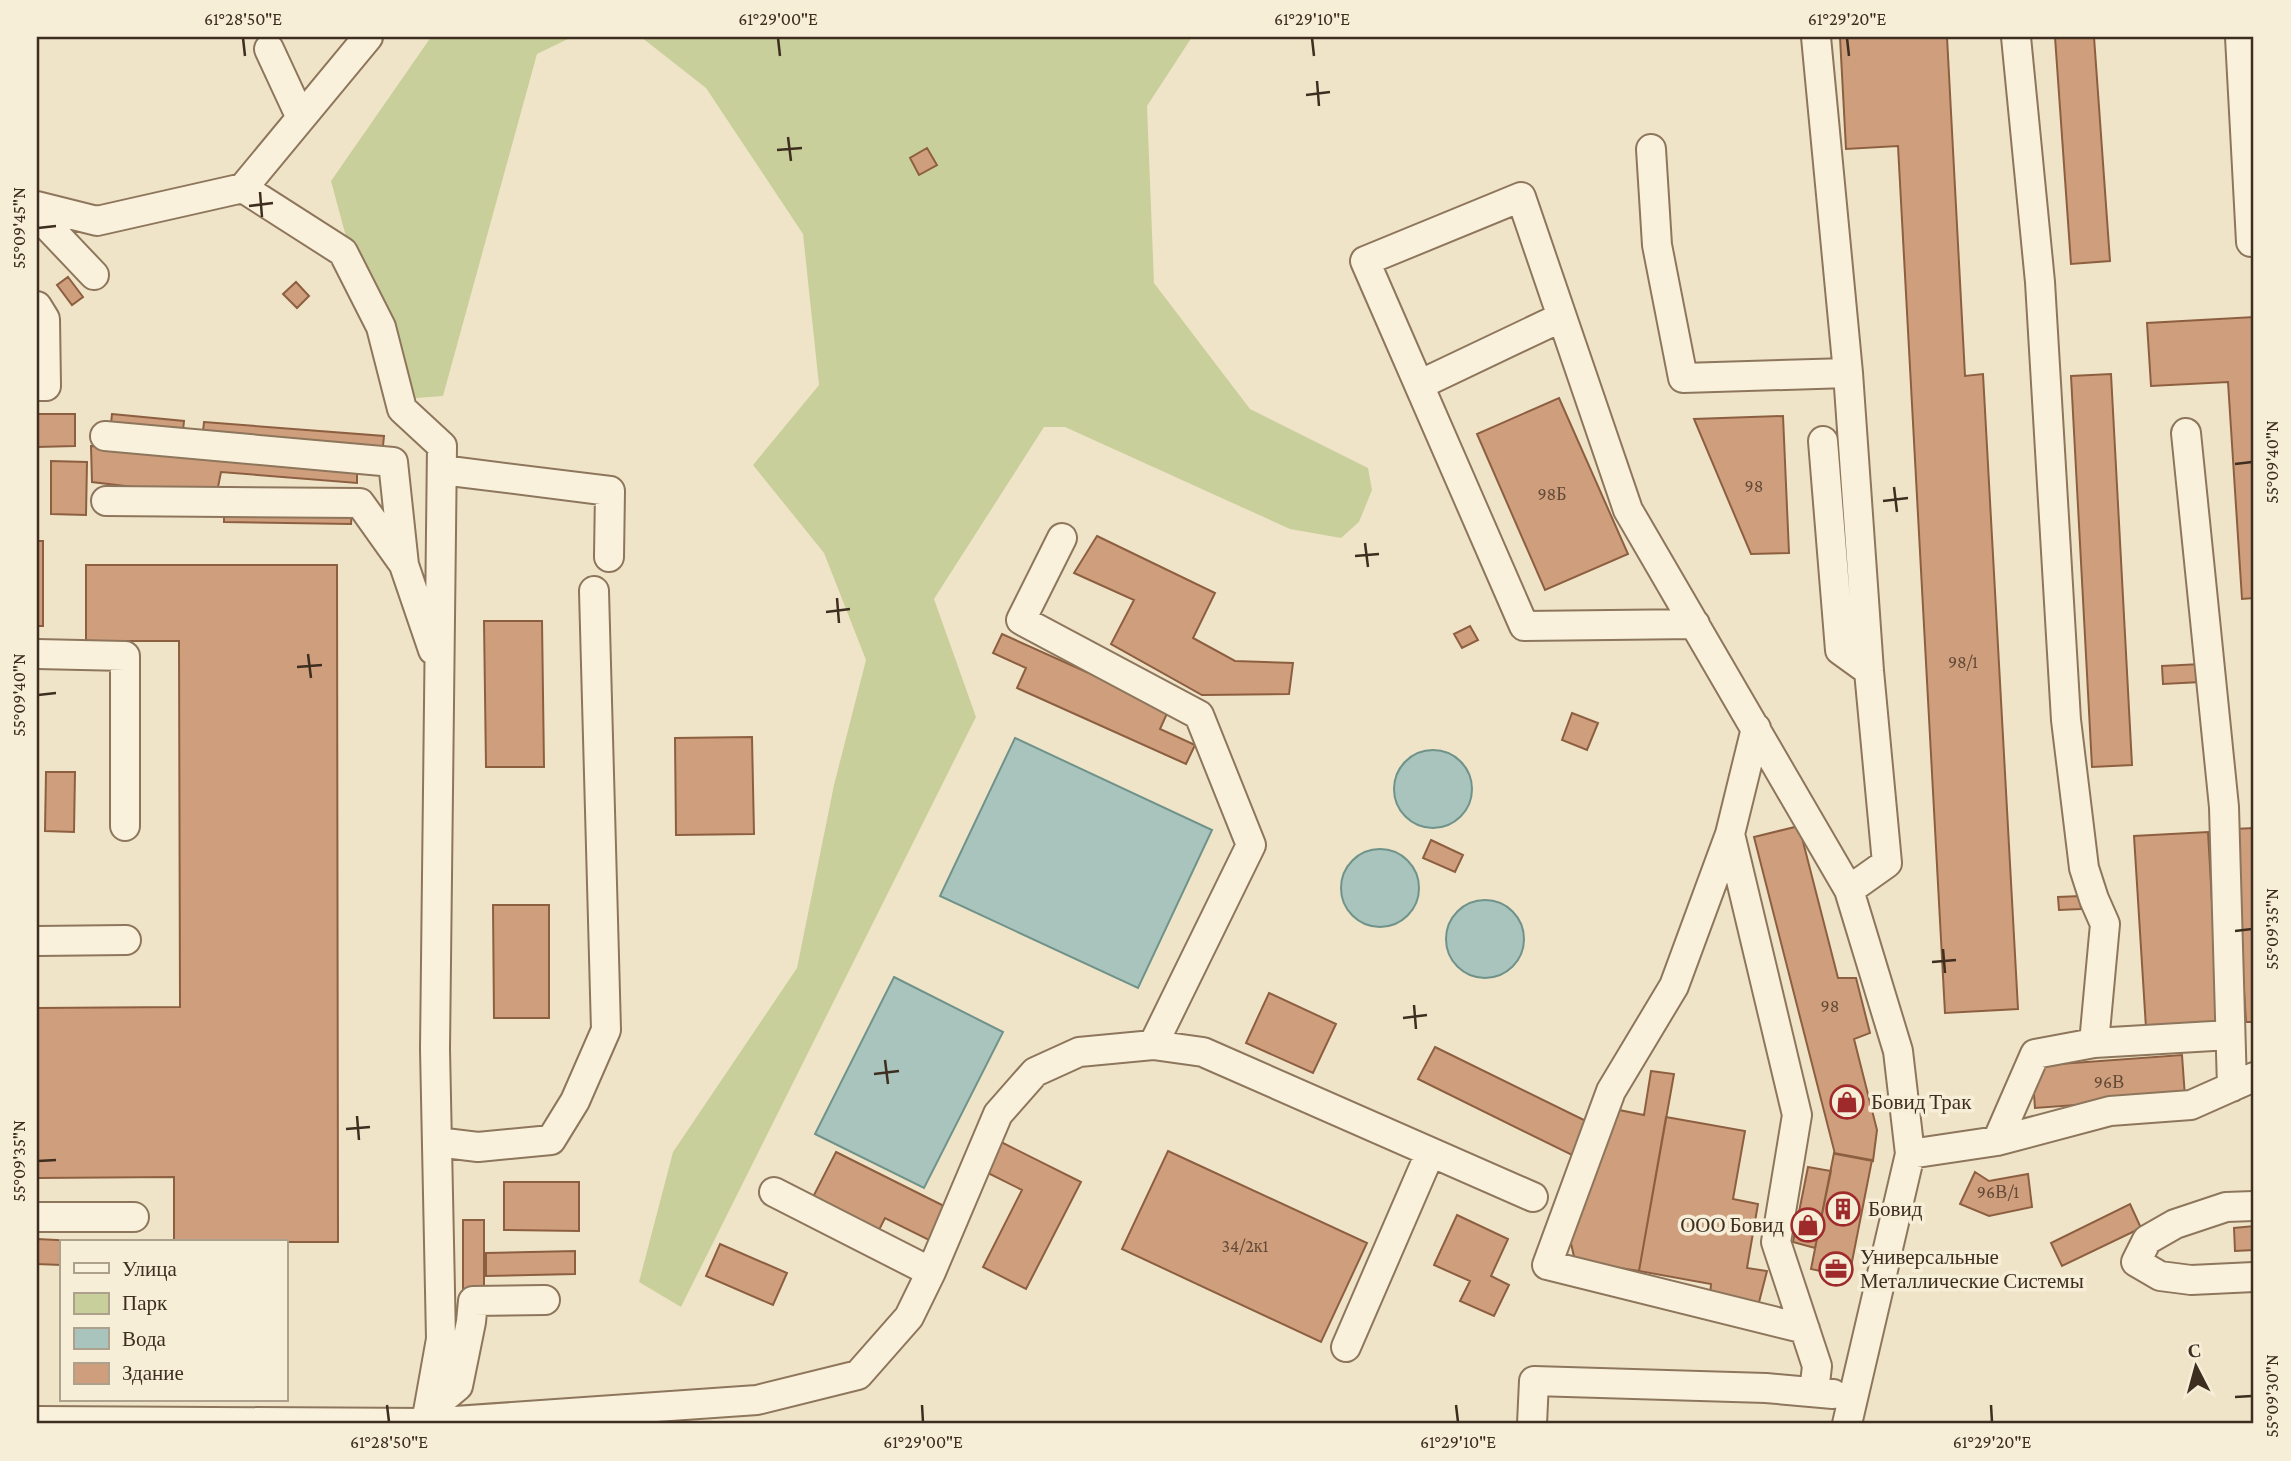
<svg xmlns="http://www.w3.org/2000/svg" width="2291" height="1461" font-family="'Crimson Pro',serif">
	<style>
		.green { fill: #c9cf9b }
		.water { fill: #a9c4bc; stroke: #6f938a; stroke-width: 2 }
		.building { fill: #cf9f7d; stroke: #8d5f41; stroke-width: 2 }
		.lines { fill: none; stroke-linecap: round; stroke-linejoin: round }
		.minor-casing { stroke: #8d765c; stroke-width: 32 }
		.minor { stroke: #faf1dc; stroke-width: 28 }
		.ticks { fill: none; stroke: #3d2e20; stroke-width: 2.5 }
		.labels { text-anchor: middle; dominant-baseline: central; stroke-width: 7; stroke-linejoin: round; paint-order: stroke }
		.number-label { font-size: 18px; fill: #624a37 }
		.poi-label { font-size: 21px; fill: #3d2e20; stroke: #f7eed8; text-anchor: start }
		.neatline { fill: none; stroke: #3d2e20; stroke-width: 2.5 }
		.ticks-label { font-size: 18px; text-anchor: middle; fill: #3d2e20 }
	</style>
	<rect width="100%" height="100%" fill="#f0e4c8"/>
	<path class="green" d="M431,37H572L537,54L443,396L390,400L331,181Z
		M641,37H1192L1147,106L1154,283L1250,409L1368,468L1372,490L1359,522L1341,538L1290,529L1065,427H1044L934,599L976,717L681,1307L639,1282L673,1152L797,968L834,785L866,660L824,553L753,465L819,385L803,234L706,88Z"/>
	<path class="water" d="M1015,738L1212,830L1138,988L940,896Z
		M1394 789a39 39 0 1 1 78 0a39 39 0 1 1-78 0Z
		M1341 888a39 39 0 1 1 78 0a39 39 0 1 1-78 0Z
		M1446 939a39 39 0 1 1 78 0a39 39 0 1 1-78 0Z
		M894,977L1003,1032L924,1188L815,1134Z"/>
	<path class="building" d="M1840,37H1947L1965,376L1983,374L2018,1009L1945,1013L1898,146L1846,149Z
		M2055,37H2094L2110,261L2071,264Z
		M927,148L937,165L919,175L910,158Z
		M68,277L83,297L72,305L57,285Z
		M296,282L309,296L297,308L283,294Z
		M2254,317V598L2242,599L2228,382L2151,386L2147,323Z
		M2111,374L2132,765L2092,767L2071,376Z
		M1559,398L1628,554L1545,590L1477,434Z
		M37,414H75V446L37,447Z
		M112,414L184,421L182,440L110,433Z
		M1783,416L1789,553L1751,554L1694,419Z
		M204,422L384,436L382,456L202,441Z
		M91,446L357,466V483L221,472L216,497L92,482Z
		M51,461L87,462L86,515L51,514Z
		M224,509L352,510L351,524L224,522Z
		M1097,536L1215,593L1193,638L1235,661L1293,663L1289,694L1202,695L1111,644L1134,600L1074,573Z
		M37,541H43V626H37Z
		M86,565H337L338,1242H174V1177L37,1178V1008L180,1007L179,641H86Z
		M484,621H542L544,767H486Z
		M1470,626L1478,640L1462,648L1454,634Z
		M1002,634L1169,709L1160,729L1195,745L1186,764L1017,688L1026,668L993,653Z
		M2201,664V682L2163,684L2162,666Z
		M1572,713L1598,723L1587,750L1562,740Z
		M752,737L754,834L676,835L675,738Z
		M46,772H75L74,832L45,831Z
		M1799,826L1838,978H1856L1870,1033L1854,1039L1877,1130L1873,1161L1835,1154L1754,837Z
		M2254,828V1022H2246L2234,829Z
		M2208,832L2219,1024L2146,1028L2134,836Z
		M1431,840L1463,855L1455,872L1423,858Z
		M2080,896L2081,909L2059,910L2058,897Z
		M493,905H549V1018H494Z
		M1269,993L1336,1024L1313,1073L1246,1043Z
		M1435,1047L1588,1122L1572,1155L1418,1079Z
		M2182,1055L2185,1097L2035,1108L2032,1066Z
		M1651,1071L1674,1074L1639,1271L1575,1261L1570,1239L1614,1109L1644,1115Z
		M1666,1117L1745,1131L1733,1199L1758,1204L1747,1268L1767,1271L1758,1306L1710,1297L1711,1284L1639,1271Z
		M999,1141L1081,1182L1026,1289L983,1267L1022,1190L984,1171Z
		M1168,1151L1367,1243L1321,1342L1122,1249Z
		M836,1152L950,1209L933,1242L885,1218L879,1230L813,1197Z
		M1834,1153L1872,1160L1849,1277L1811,1269Z
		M1808,1167L1831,1171L1815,1248L1793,1242Z
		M1975,1172L1989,1181L2028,1174L2032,1207L1989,1216L1960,1204Z
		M504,1182H579V1231L504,1230Z
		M2130,1204L2141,1228L2062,1266L2051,1243Z
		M1457,1215L1508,1239L1491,1276L1509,1285L1494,1316L1460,1301L1470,1281L1434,1265Z
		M463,1220H484V1294H463Z
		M2254,1226V1250L2235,1251L2234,1228Z
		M37,1239L96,1242H61V1265L37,1264Z
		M720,1244L787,1273L773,1305L706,1276Z
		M575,1251V1274L486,1276V1253Z"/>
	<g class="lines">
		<defs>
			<path id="minor" d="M1816,37L1848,373L1869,671L1887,863L1849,890
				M2240,37L2251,242
				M269,49L301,118
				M1651,149L1657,245L1683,378L1848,373
				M37,206L97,221L243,188L368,37
				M37,215L94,275
				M37,306L45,319L46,386H37
				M1419,385L1562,317
				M2186,433L2224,807L2232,1087
				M105,436L393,462L404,565L433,650
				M1823,441L1840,650L1869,671
				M442,470L610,491L609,557
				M106,501L360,503L402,562
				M1062,538L1021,620L1199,715L1251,845L1153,1045
				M1695,624L1524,626L1365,261L1521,197L1628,510L1849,890L1898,1051L1910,1154L1847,1424
				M37,654L125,656V826
				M1756,728L1730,834L1797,1115L1776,1242L1817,1366L1814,1392
				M1730,834L1674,986L1611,1091L1547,1265L1805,1329
				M37,941L126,940
				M2094,1043L2230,1035
				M1997,1141L2035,1054L2094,1043L2105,924L2094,899L2084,868L2066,720L2040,282L2016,37
				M437,1142L478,1147L551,1140L575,1101L606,1030L594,591
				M1910,1154L1997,1141L2110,1111L2191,1105L2254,1077
				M774,1192L931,1272
				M2254,1206L2226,1207L2175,1224L2147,1240L2136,1262L2160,1276L2191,1280L2254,1277
				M37,1217H134
				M1346,1347L1430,1153
				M428,1411L458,1386L471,1322L473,1301L545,1300
				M37,1421L426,1423L441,1339L435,1049L442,446L402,409L381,327L343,252L243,188
				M426,1423L757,1400L858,1375L909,1317L931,1272L998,1114L1035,1072L1079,1052L1153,1045L1203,1052L1533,1197
				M1532,1424L1534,1381L1766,1388L1833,1394"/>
		</defs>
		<use href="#minor" class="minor-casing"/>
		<use href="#minor" class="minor"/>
	</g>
	<path class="ticks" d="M243,38L245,56M778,38L780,56M1312,38L1314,56M1847,38L1849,56M1317,81L1319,106M1306,95L1330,92M788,137L791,161M777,150L802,148M260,192L262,217M249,206L273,203M38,228L56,226M2235,464L2252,462M1894,487L1897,512M1883,501L1908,498M1365,543L1368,567M1355,556L1379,554M837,598L839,623M826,612L850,609M308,654L311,678M297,667L322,665M38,695L56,693M2235,931L2252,929M1943,949L1945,973M1932,962L1956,960M1414,1005L1416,1029M1403,1018L1427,1015M885,1060L888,1084M874,1074L899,1071M357,1116L359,1140M346,1129L370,1127M38,1161L56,1160M2235,1397L2252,1396M387,1405L389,1422M922,1405L923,1422M1456,1405L1458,1422M1991,1405L1992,1422"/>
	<defs>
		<symbol id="shop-ring" viewBox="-11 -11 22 22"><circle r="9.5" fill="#f7eed8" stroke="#9e2a2b" stroke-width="1.5"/><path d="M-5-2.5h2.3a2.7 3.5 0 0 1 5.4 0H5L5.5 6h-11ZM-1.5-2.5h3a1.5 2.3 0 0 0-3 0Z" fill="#9e2a2b"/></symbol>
		<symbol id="building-ring" viewBox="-11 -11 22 22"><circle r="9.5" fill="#f7eed8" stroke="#9e2a2b" stroke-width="1.5"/><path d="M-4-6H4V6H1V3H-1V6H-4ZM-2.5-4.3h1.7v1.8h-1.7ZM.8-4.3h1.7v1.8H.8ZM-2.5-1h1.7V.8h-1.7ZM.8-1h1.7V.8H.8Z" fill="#9e2a2b"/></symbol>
		<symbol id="office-ring" viewBox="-11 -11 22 22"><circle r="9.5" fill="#f7eed8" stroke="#9e2a2b" stroke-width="1.5"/><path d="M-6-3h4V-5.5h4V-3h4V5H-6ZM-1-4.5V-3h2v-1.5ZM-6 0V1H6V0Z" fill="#9e2a2b"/></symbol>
	</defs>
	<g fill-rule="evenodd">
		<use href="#shop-ring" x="1828" y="1083" width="38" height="38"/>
		<use href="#building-ring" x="1824" y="1190" width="38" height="38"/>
		<use href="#shop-ring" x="1789" y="1206" width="38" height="38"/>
		<use href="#office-ring" x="1817" y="1250" width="38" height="38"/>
	</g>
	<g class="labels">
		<g class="number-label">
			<text x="1754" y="486">98</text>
			<text x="1552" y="494">98Б</text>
			<text x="1963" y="662">98/1</text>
			<text x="1830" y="1006">98</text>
			<text x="2109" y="1082">96В</text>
			<text x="1998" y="1192">96В/1</text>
			<text x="1245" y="1246">34/2к1</text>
		</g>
		<g class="poi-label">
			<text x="1871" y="1102">Бовид Трак</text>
			<text x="1868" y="1209">Бовид</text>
			<text x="1784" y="1225" text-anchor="end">ООО Бовид</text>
			<text x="1860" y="1257">Универсальные<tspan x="1860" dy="24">Металлические Системы</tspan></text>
		</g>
	</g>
	<rect width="2291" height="1461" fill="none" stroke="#f7eed8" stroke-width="77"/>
	<rect x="60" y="1240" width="228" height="161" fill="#f7eed8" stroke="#ada18e" stroke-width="2"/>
	<rect x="74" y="1263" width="35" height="10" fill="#faf1dc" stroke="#ada18e" stroke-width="2"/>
	<text x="122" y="1276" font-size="21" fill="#3d2e20">Улица</text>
	<rect x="74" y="1293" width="35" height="21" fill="#c9cf9b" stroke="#ada18e" stroke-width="2"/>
	<text x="122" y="1310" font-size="21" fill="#3d2e20">Парк</text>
	<rect x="74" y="1328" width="35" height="21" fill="#a9c4bc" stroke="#ada18e" stroke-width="2"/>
	<text x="122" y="1346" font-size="21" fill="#3d2e20">Вода</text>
	<rect x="74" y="1363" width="35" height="21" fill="#cf9f7d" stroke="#ada18e" stroke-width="2"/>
	<text x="122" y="1380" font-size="21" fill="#3d2e20">Здание</text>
	<g transform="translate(2196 1367) rotate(354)" stroke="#f7eed8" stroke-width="5" paint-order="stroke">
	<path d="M0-5L12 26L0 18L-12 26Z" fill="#3d2e20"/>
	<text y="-10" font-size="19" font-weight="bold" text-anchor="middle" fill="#3d2e20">С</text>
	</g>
	<rect x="38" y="38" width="2214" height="1384" class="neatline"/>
	<g class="ticks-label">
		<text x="243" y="25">61°28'50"E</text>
		<text x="778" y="25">61°29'00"E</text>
		<text x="1312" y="25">61°29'10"E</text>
		<text x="1847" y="25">61°29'20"E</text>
		<text transform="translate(19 228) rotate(-90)" y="6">55°09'45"N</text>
		<text transform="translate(2272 462) rotate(-90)" y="6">55°09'40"N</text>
		<text transform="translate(19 695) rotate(-90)" y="6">55°09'40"N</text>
		<text transform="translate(2272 929) rotate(-90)" y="6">55°09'35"N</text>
		<text transform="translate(19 1161) rotate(-90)" y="6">55°09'35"N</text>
		<text transform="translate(2272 1396) rotate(-90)" y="6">55°09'30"N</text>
		<text x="389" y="1448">61°28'50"E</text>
		<text x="923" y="1448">61°29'00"E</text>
		<text x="1458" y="1448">61°29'10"E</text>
		<text x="1992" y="1448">61°29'20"E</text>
	</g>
</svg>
